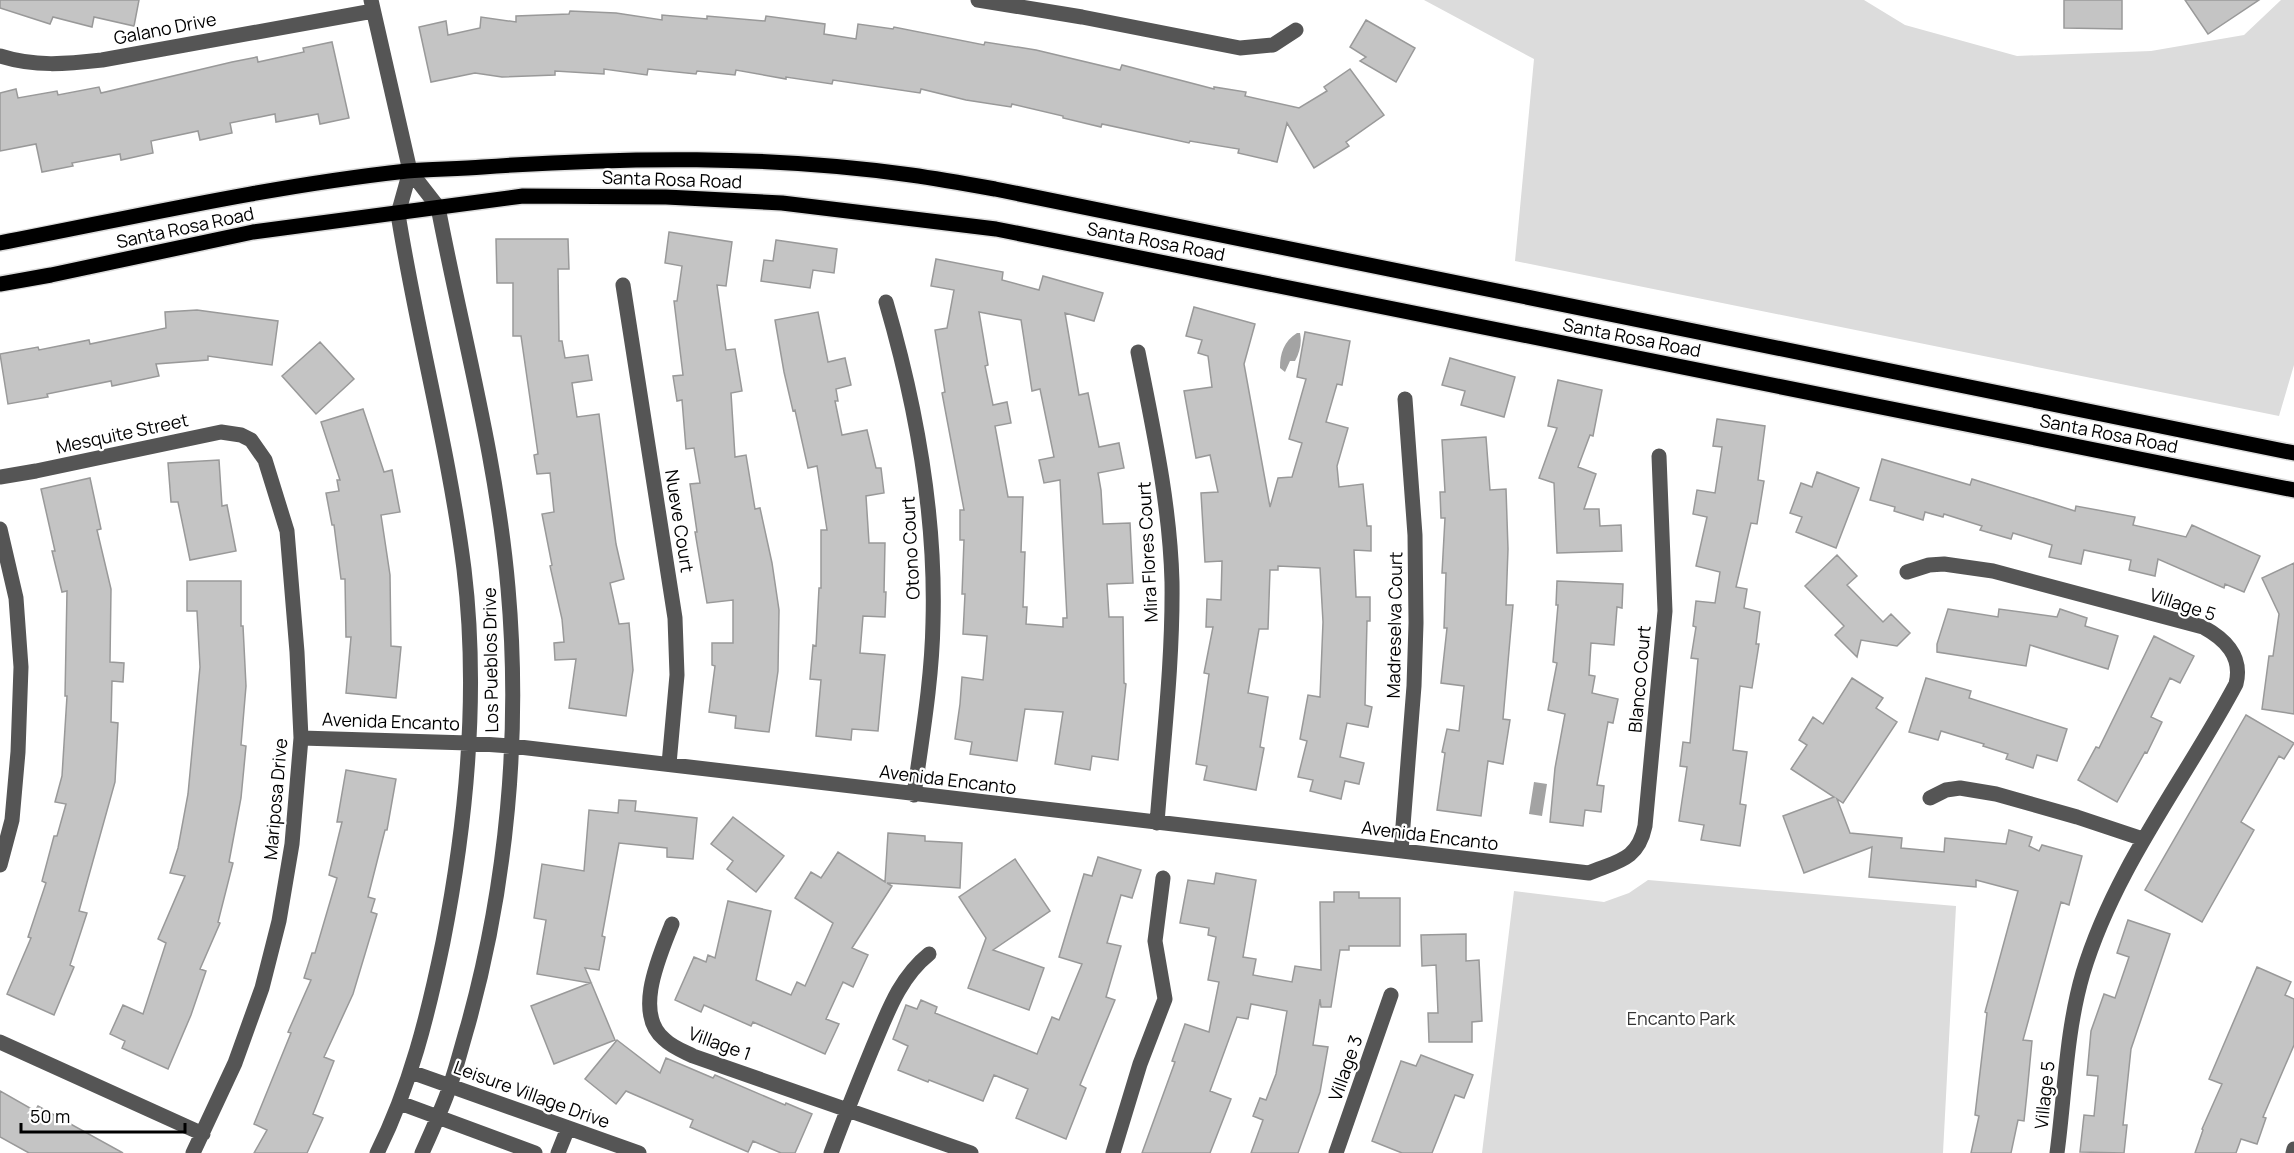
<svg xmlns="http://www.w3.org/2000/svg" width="2294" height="1153" font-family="Manrope,sans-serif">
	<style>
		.green { fill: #dcdcdc }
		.water { fill: #a3a3a3 }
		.building { fill: #c4c4c4; stroke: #999; stroke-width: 1.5; fill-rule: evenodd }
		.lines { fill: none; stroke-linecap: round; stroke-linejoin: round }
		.major-casing { stroke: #dbdbdb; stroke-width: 18 }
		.minor { stroke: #555; stroke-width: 15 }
		.major { stroke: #000; stroke-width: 15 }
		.labels { text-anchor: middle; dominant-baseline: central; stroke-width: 4.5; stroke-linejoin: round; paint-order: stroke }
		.street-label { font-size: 18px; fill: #000; stroke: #fff }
		.park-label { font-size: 18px; fill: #333; stroke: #fff }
	</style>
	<rect width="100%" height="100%" fill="#fff"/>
	<path class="green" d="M1424,0H1864L1905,25L2017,56L2151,51L2244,35L2281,0H2294V365L2279,416L1515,261L1534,59Z
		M1648,880L1956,906L1943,1153H1482L1514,891L1604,902L1629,893Z"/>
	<path class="water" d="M1297,333H1300C1302,343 1300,352 1295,361H1290L1285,372L1280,368C1280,353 1284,341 1297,333Z
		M1534,782L1547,784L1542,816L1529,814Z"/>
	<path class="building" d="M0,0H139L134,26L94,17L92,27L53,17L50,24L0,8Z
		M2064,0H2122V29L2064,28Z
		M2185,0H2259L2208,34Z
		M570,11L616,13L662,20V15L707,19V16L765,21L766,16L825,24L824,34L856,39L858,24L893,29L894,27L984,45L985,42L1036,50L1120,70L1122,65L1214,89V87L1246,92L1245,96L1299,108L1327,91L1324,87L1350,69L1384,115L1346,142L1349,146L1314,168L1287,123L1277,162L1238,153L1239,149L1190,141L1189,143L1102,124L1101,127L1063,118V116L1012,104L1011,107L966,100L921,89L920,93L833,80L832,84L786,77V79L736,70L735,75L697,71L696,74L648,69L647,75L604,69V74L555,71V75L502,77L475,73L431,82L419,27L446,21L448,35L480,28L481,17L516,22V16L569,14Z
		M1366,20L1415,48L1396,82L1360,61L1366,57L1350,47Z
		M332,42L349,118L320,124L318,114L276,122L275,114L230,123L232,133L200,140L198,131L151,141L153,153L121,160L120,154L72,163L73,166L42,172L36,144L0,151V93L16,89L18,98L57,91L58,95L99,87L101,93L232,62L257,57L258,62L304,52L303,48Z
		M669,232L732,242L726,286L717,285L726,350L735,349L742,391L731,393L735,457L746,455L755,509L760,508L772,563L779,610L778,671L769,732L735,728L736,716L709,712L715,666L712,665V643H733V600L707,603L695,532H697L690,484L700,483L694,448L686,449L682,400L677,401L673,376L683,375L674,301H677L682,266L665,263Z
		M496,239H568L569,269H558L559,341H562L565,358L588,355L592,380L572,383L577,417L599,414L616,544L624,579L610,583L619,624L629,623L633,670L626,716L569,708L576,659L555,660L554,643L564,642L562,619L550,566L552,565L542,514L554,512L550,473L537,474L534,455L538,454L521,336H513V283H497Z
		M776,240L837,249L834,273L813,270L810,288L761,281L764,260L773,261Z
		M936,259L1003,272L1002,280L1039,290L1043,276L1103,293L1094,321L1065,313L1079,395L1088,393L1099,447L1119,443L1124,468L1098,473L1101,490L1103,524L1130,523L1133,583L1107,584L1109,617H1123L1124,683L1126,684L1118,760L1092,756L1090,770L1055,764L1063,712L1025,709L1017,761L970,754L972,742L955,739L960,704L962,677L983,680L987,636L963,634L965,594H962L964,540H960V510H964L942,393L945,392L935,330L947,328L954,290L931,286ZM979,312L1021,320L1032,391L1040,389L1054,457L1039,460L1044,483L1060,480L1067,618H1063V627L1026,624L1027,607H1023L1025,552H1021L1023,497H1008L995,426L1011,423L1007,402L993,405L985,366L988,365Z
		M1194,307L1255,324L1244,364L1270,507L1278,478L1292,477L1302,443L1289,439L1306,379L1297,377L1305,332L1350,341L1342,385L1337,384L1326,422L1348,428L1337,466L1339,487L1363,484L1367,526H1371V551L1354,550L1356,597H1370V621H1367L1365,705L1372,707L1368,727L1347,723L1340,757L1364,763L1359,784L1345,781L1341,799L1310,791L1313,780L1298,777L1307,741L1300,739L1308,695L1320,697L1323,622L1320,568L1278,566V570H1270L1268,629H1259L1248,693L1268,697L1260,747L1264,748L1256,790L1204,780L1207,766L1196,764L1209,674L1204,673L1213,627H1206L1207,599L1221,600L1222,561L1205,562L1201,493L1218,492L1210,455L1196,458L1184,391L1212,387L1208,356L1198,353L1202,340L1186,336Z
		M197,310L278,321L272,365L208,356V360L156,364L159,376L112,386L111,381L47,394L48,397L8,404L0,354L38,347L39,350L89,340L90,344L166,328L165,312Z
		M818,312L828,362L845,358L851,385L836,389L838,401H835L842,435L867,430L876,468H881L884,493L866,496L869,543H885L884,592H886L885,617L863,616L860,653L885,655L878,731L852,729L851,740L816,736L821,680L810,679L813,645L816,646L819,588H821V530H827L817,466L808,468L795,410L793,411L784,372L775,320Z
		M320,342L354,379L316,414L282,376Z
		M1450,358L1515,377L1504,417L1461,405L1465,391L1442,385Z
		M1558,380L1602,390L1593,436L1590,435L1578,467L1596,474L1584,509H1599L1600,526L1621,525L1622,551L1557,553L1554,483L1539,478L1557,428L1548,426Z
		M363,409L384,472L392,470L400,512L381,515L390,575L391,646L401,647L396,698L346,693L351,637H346L345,579H341L334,525H332L326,493L339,491L337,480H340L321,422Z
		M1717,419L1765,426L1758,480L1764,481L1757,524L1751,523L1736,587L1747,589L1744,608L1760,612L1756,644H1759L1752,688L1740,686L1733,750L1747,752L1740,804L1746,805L1740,846L1701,840L1704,825L1679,821L1687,767L1680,766L1683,742L1690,743L1698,659L1691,658L1696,627L1693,626L1696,601L1715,603L1720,572L1696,566L1707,517L1693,514L1697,490L1715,493L1722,447L1713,446Z
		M1486,437L1490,490L1506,489L1508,549L1506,605H1513L1503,719L1510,720L1503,764L1488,761L1481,816L1437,810L1445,753L1442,752L1447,729L1459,731L1464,686L1441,683L1447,628H1444L1446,573H1442L1445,518H1441L1440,492H1445L1442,440Z
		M1882,459L1970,485L1972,479L2075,511L2076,506L2135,517L2133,525L2186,537L2192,525L2260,556L2244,592L2225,584L2224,588L2158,559L2155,576L2129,570L2131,560L2084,550L2081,564L2049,557L2052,545L2013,533L2011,539L1980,530L1982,526L1944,514L1943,517L1925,512L1923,520L1894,511L1895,507L1870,500Z
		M219,460L222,506L227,505L236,551L190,560L178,502H171L168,463Z
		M1817,472L1859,488L1836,548L1796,532L1802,517L1790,513L1801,483L1812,487Z
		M90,478L101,529L97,530L111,589L110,662L124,663L123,682L112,681L111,722L118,723L115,782L79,911L87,913L70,965L74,967L54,1015L7,994L31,938L28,937L46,883L42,881L54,836H57L66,804L55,802L62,776L67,696H65L67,591L62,592L52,551H55L41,489Z
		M1837,555L1857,576L1847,585L1883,622L1891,614L1910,633L1897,646L1861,640L1857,657L1835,635L1844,626L1805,586Z
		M2294,563V714L2262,709L2269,656H2273L2279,614L2262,578Z
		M187,581H241V626H243L246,686L241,745L246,746L241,798L229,862L233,863L218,922L220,923L200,969L206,971L191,1015L168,1069L122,1048L125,1041L110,1034L123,1005L143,1014L166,943L158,939L185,876L170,873L178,848L188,794L200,667L197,611H187Z
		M1557,581L1623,584L1622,608L1617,607L1614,645L1591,643L1589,675L1595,676L1592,693L1618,699L1613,723L1608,722L1597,785L1604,786L1601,812L1585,810L1583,826L1550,822L1555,768L1565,714L1548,710L1557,663L1553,662L1558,605H1556Z
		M1948,609L1998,617L1999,609L2057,617L2060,609L2087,618L2085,626L2118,636L2108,669L2030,645L2026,666L1937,652V644Z
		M2154,636L2194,656L2180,683L2170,678L2151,717L2162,722L2147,753L2145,752L2117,802L2078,780L2096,747L2099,748Z
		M1852,678L1883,698L1876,708L1897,722L1843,803L1837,799L1850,833L1902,838L1901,848L1944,852L1945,838L2006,844L2009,830L2032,837L2029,846L2039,851L2042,845L2082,856L2069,905L2061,902L2023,1040L2032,1041L2027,1093L2024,1121L2018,1120L2011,1153H1971L1979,1116L1975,1115L1987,1013L1985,1012L2018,891L1976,880V887L1869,877L1872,847L1804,873L1783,816L1834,797L1791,769L1807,745L1799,740L1813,717L1823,724Z
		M1926,678L1971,691L1969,698L2067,729L2057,761L2037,755L2033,768L2006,759L2008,754L1983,746L1984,744L1941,731L1938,740L1909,732Z
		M2246,715L2294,743L2284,759L2279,756L2241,822L2254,830L2202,922L2145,890Z
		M346,770L396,779L387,830H385L368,897L375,899L371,912L377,914L353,994L324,1057L334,1061L313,1114L323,1118L307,1153H254L267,1130L254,1124L291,1033L288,1032L311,980L304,978L312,953H315L337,878L329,875L342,822H337Z
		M619,800L636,801L635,811L697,818L693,859L667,857V848L619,843L602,936L605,937L599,970L585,968L615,1040L554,1064L531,1006L590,983L537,974L546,920L534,918L542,864L584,871L589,810L618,813Z
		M733,817L784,856L756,892L727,869L733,861L711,844Z
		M888,833L925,836V841L962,843L960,888L887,883L892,886L852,948L868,955L853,987L843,982L826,1019L839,1024L825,1054L753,1022L751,1026L704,1005L701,1012L675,1000L694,957L706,962L708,955L715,958L728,901L771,911L756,980L791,995L797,982L805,986L833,923L795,898L811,872L821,878L838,852L885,882Z
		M1098,857L1141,870L1132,898L1121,895L1107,943L1121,946L1106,997L1115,1000L1080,1085L1086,1088L1066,1139L1016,1118L1028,1089L994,1075L983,1101L929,1080L928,1082L898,1070L908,1046L893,1039L906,1005L917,1009L921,1000L937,1007L935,1013L1037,1054L1052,1017L1059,1020L1082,964L1059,957L1084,874L1092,876Z
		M1015,859L1050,911L993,950L1044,968L1029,1010L968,988L986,938L959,897Z
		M1216,873L1256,880L1243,957L1256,959L1253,975L1292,982L1295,966L1321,970L1320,902H1334V892H1359V898H1400V946H1349V950H1340L1331,1007H1321L1320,999L1313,1045L1328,1047L1320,1092L1298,1153H1251L1263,1120L1253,1116L1260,1098L1266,1100L1276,1074L1287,1011L1251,1004L1248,1019L1237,1017L1210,1091L1231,1099L1210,1153H1142L1175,1062L1172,1061L1185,1024L1209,1032L1219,982L1208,980L1216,937L1208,935L1209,928L1180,923L1188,880L1214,884Z
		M2128,920L2170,934L2131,1049L2123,1125H2127L2124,1153L2080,1152L2084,1115L2094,1116L2098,1076L2087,1075L2091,1031L2104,994L2115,998L2129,957L2117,953Z
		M1466,934V961L1479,960L1482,1021L1472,1022V1042H1429L1428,1013H1438L1436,965L1422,966L1421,935Z
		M2257,967L2291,982L2285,995L2294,999V1045L2263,1117L2266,1118L2257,1144L2241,1139L2236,1153H2195L2203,1130L2202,1129L2222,1084L2209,1079Z
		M617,1040L660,1073L666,1058L713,1078L715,1075L785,1105L786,1103L812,1114L795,1153H781L753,1141L748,1152L690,1127L693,1120L626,1091L616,1104L585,1079Z
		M1421,1055L1473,1075L1464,1098L1455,1095L1432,1153H1402L1372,1141L1401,1061L1416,1066Z
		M0,1091L35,1111L38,1106L123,1153H29L0,1137Z"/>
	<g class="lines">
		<defs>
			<path id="major" d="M0,243C135,217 270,186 407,171C432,169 458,169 483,167C625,157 769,155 911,175C939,179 967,184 995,189L2294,453
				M0,284L51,275L253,232L523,196L666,197L782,203L996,229L2294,490"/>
		</defs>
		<use href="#major" class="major-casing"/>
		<path class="minor" d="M371,0L410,171L438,207C462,333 497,459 508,588C521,734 507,884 468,1025C462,1045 457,1066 450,1086C442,1109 432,1131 422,1153
			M978,0L1082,17L1240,48L1273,45L1296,30
			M0,56C34,67 67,64 102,60L373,11
			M623,285L675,618L677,675L669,764
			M886,302C916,405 936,515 933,622C932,680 922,737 914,795
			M1138,352C1153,428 1170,504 1172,582C1173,662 1163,743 1157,823
			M0,477L36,471L221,432L241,435L251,440L265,460L287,531L297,652L301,738L292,844L279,921L262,988L235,1063L193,1153
			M0,529L16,598L21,667L18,752L12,820L0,865
			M1907,572L1929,565L1944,564L1993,571L2203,627C2225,639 2243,656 2236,684C2185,780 2115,867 2083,973C2066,1031 2065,1093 2057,1153
			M301,738L469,743L511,746L1589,873C1618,861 1638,860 1645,826L1665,611L1659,456
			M1930,798L1946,790L1960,788L1996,794L2077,817L2143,839
			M1401,851L1414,686L1416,623L1415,535L1405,399
			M672,924C660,955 633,1013 664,1039C672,1047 683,1051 693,1056L971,1153
			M0,1042L203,1134
			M411,1072L639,1153
			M400,1103L535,1153
			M377,1153C410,1087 428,1015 443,942C467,820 479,693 464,569C449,450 417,333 398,214L410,171
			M558,1153L568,1128
			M831,1153C844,1118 858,1083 872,1049C887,1014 899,978 929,954
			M1113,1153L1140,1064L1165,999L1155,941L1163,878
			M1336,1153L1391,995
			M2293,1153L2294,1149"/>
		<use href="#major" class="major"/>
	</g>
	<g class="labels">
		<g class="street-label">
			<text transform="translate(165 28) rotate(-11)">Galano Drive</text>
			<text transform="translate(672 179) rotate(2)">Santa Rosa Road</text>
			<text transform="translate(185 227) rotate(-12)">Santa Rosa Road</text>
			<text transform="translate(1156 241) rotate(11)">Santa Rosa Road</text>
			<text transform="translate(1632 337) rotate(11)">Santa Rosa Road</text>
			<text transform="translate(122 433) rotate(-12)">Mesquite Street</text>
			<text transform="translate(2109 433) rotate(11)">Santa Rosa Road</text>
			<text transform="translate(680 521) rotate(81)">Nueve Court</text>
			<text transform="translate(910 548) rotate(-93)">Otono Court</text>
			<text transform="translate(1147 552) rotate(-93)">Mira Flores Court</text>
			<text transform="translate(2183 604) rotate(18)">Village 5</text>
			<text transform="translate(1394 625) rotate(-89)">Madreselva Court</text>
			<text transform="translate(490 660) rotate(-91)">Los Pueblos Drive</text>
			<text transform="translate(1639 679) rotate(-85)">Blanco Court</text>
			<text transform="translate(391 721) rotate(2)">Avenida Encanto</text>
			<text transform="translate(948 779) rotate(7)">Avenida Encanto</text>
			<text transform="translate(275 799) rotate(-85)">Mariposa Drive</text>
			<text transform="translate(1430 835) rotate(7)">Avenida Encanto</text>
			<text transform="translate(720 1043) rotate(20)">Village 1</text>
			<text transform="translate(1345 1068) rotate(-71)">Village 3</text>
			<text transform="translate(532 1094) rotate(20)">Leisure Village Drive</text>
			<text transform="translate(2044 1095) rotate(-84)">Village 5</text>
		</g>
		<g class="park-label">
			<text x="1681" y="1018">Encanto Park</text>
		</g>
	</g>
	<path d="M21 1123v9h164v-9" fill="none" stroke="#000000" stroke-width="3"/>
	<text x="30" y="1123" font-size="18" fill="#000000" stroke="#ffffff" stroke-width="4.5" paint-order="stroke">50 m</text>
</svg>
